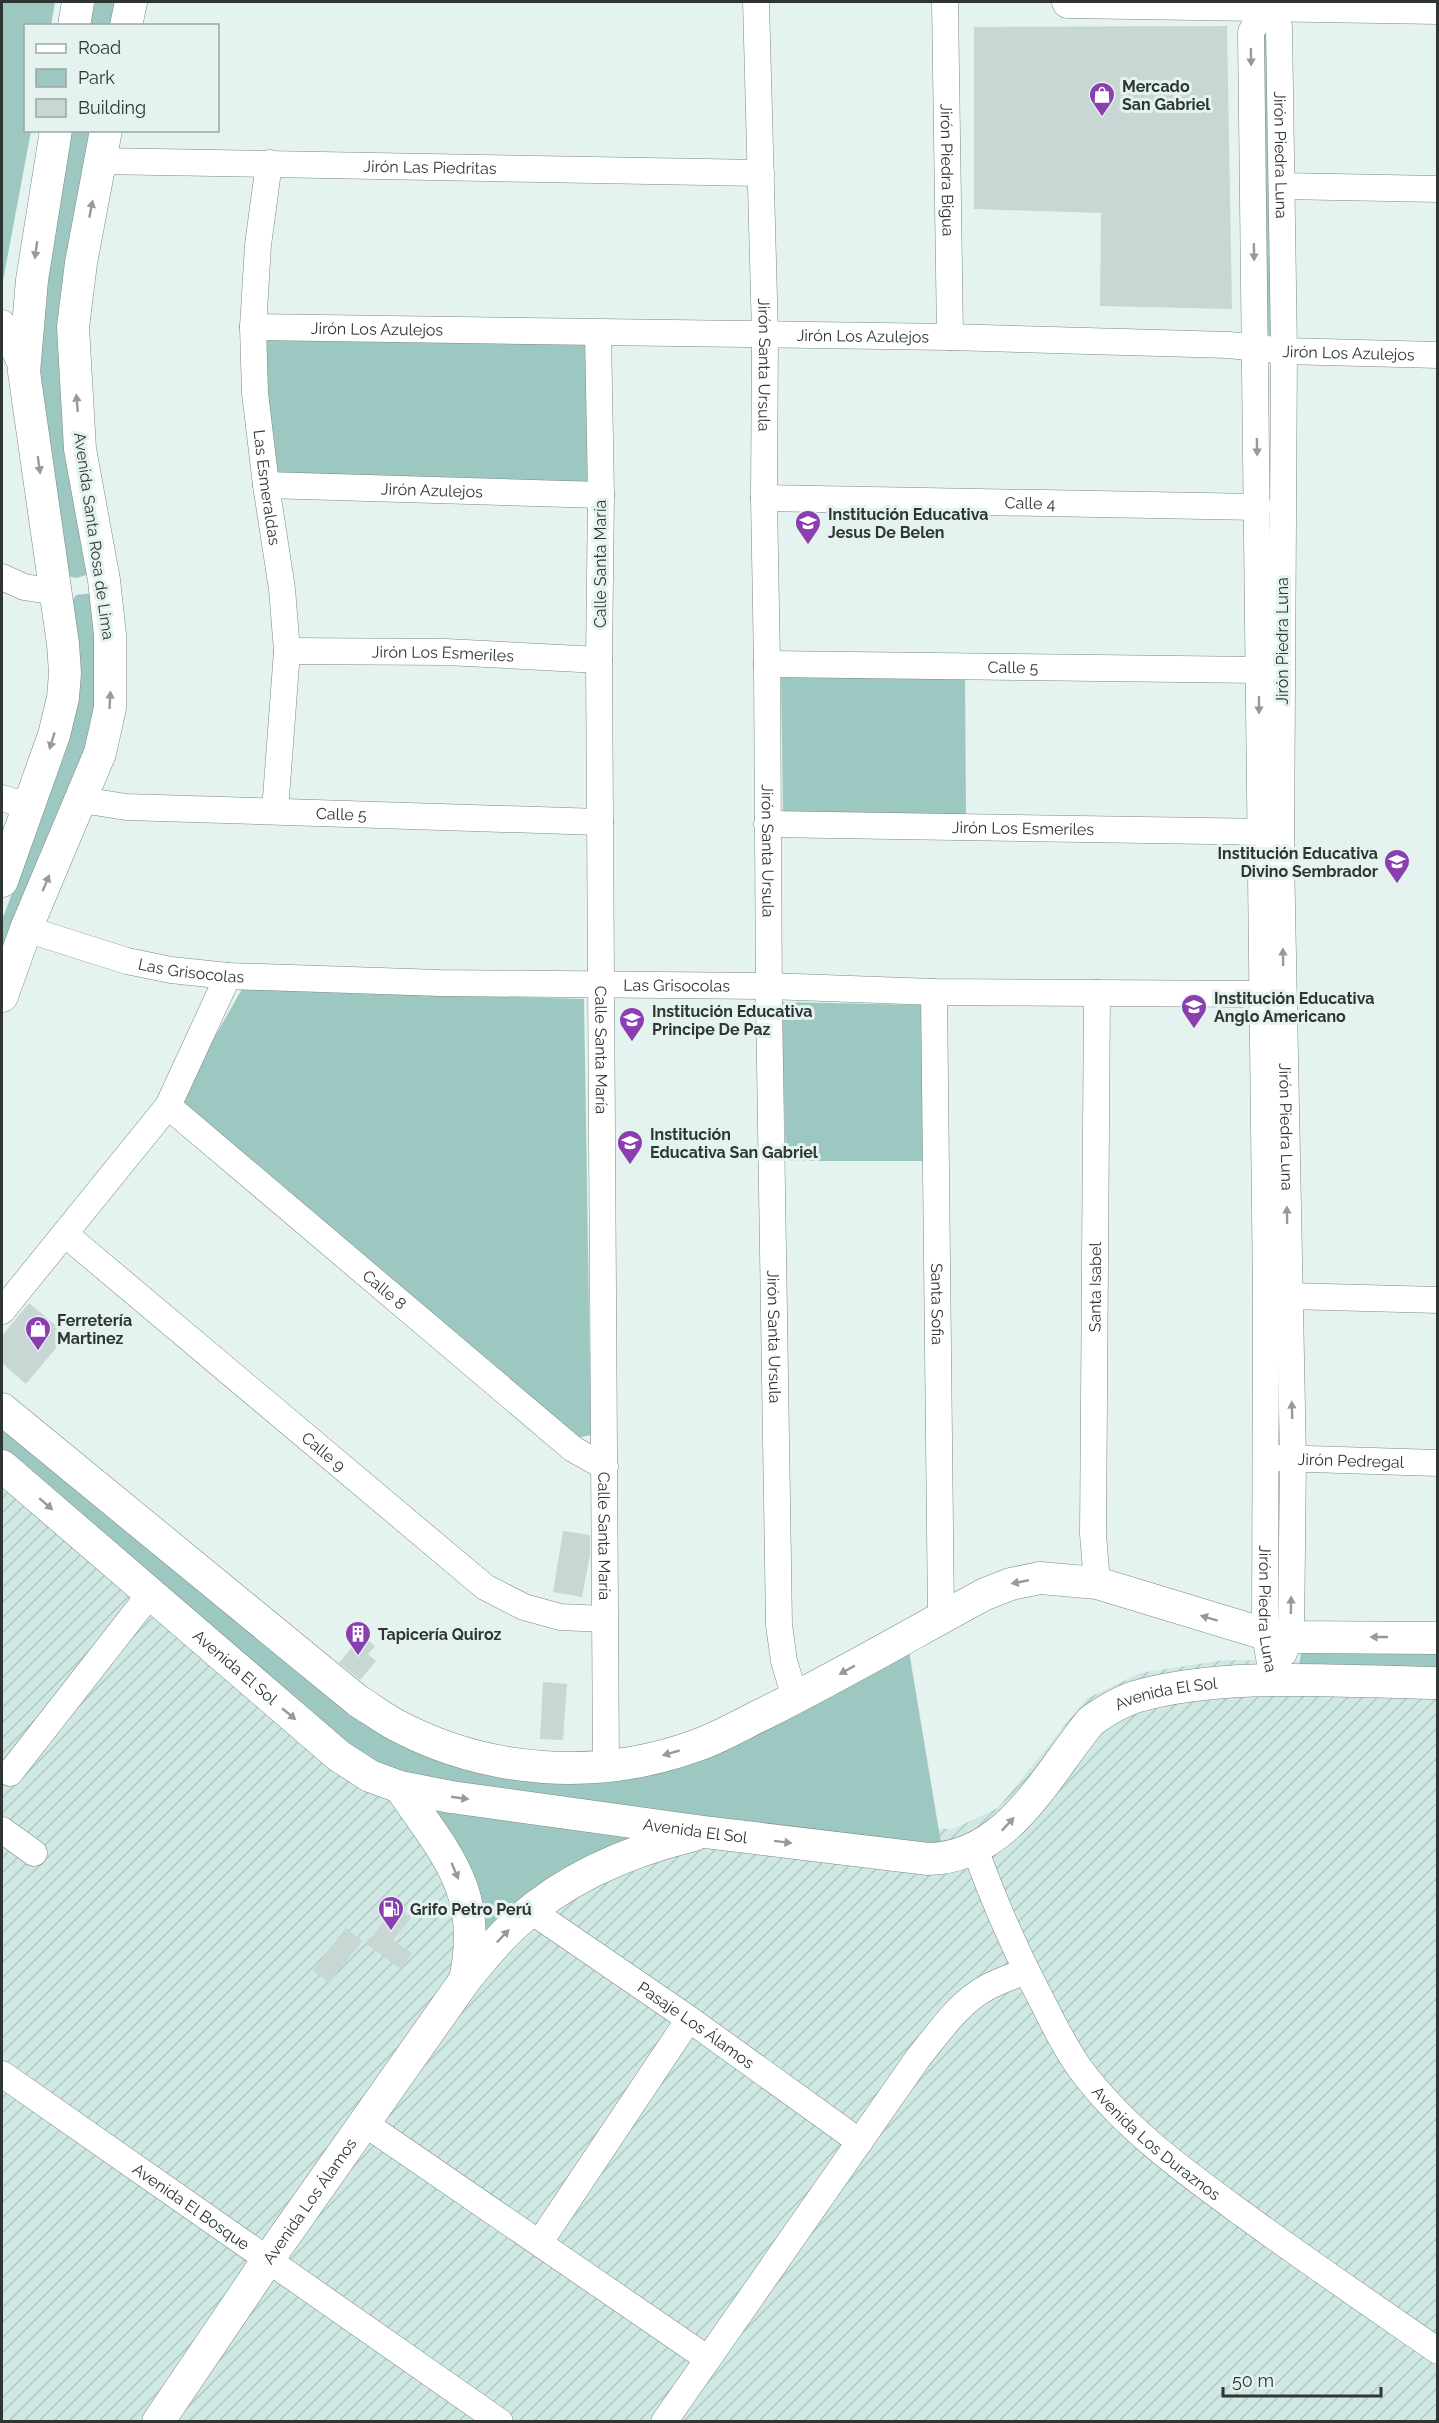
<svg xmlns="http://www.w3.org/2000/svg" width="1439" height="2423" font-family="Raleway,sans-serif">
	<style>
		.industrial { fill: url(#industrial-furrows) }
		.green { fill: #9dc8c1 }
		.building { fill: #c8d7d4 }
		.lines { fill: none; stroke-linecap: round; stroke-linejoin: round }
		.minor-casing { stroke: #7b8986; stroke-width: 27 }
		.major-casing { stroke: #7b8986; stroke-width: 33 }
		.minor { stroke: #fff; stroke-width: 26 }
		.major { stroke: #fff; stroke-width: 32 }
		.oneway { fill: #979a99 }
		.labels { text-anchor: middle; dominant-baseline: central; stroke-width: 6; stroke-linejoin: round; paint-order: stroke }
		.poi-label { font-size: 16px; font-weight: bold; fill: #2f3533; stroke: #e4f3f0; text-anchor: start }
		.street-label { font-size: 16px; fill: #2f3533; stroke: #e4f3f0 }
	</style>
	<defs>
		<pattern id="industrial-furrows" width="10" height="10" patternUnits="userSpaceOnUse" patternTransform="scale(1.5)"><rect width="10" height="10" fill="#cfe8e3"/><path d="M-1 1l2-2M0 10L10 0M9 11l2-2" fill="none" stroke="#b2c8c3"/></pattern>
	</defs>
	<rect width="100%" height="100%" fill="#e4f3f0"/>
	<path class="industrial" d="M2,1439L328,1709L829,1827L953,1829L998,1808L1086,1699L1140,1673L1223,1660L1437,1662V2421H2Z"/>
	<path class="green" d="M2,2H55L51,25L26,26V130L31,131L2,286Z
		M95,2H114L118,10L115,25L89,26Z
		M1268,26L1272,338L1267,333L1263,32Z
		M69,131H96L83,205L89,574L77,578L67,576L40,392L41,294Z
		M256,337L591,342L592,486L268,478Z
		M92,593L96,597L98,724L2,964V920L64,756L71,721L70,604L76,595Z
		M781,673L965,676L966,816L783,815Z
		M242,989L584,999L591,1435L577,1438L177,1103Z
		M781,1002L922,1005L923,1161H786Z
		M2,1419L358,1713L581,1779L909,1651L941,1843L931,1853L593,1808L376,1767L2,1454Z
		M1437,1648V1678L1299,1667L1301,1652Z
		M432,1805L648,1833L483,1946Z"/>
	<path class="building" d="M1227,26L1232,309L1100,306L1101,213L974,209V27Z
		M29,1303L67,1335L26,1384L2,1363V1336Z
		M563,1531L590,1535V1555L582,1597L553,1592Z
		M362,1635L375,1646L368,1654L376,1661L360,1680L339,1663Z
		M543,1682L567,1684L563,1740L540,1739Z
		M396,1907L411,1918L393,1940L412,1953L401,1969L366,1944Z
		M346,1928L362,1941L329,1983L313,1970Z"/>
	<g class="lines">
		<defs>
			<g id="minor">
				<path id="s1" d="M756,2L765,335L764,498L767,664L769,1002L779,1625L784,1661L795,1698"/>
				<path id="s2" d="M945,2L950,337"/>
				<path id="s3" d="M1269,2L1251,32L1266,1295L1265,1634L1273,1681"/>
				<path id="s4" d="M1269,4L1279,27L1284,351L1281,855L1293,1459L1291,1637L1284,1653"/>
				<path id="s5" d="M100,161L761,173"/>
				<path id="s6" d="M269,163L258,245L253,327L255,393L266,485L282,589L287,651L275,811"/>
				<path d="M1282,186L1438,189"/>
				<path d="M2,323L24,372"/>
				<path id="s7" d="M253,327L950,337L1229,345L1284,351L1438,355"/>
				<path id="s8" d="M598,333L601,495L599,660L606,1767"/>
				<path id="s9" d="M266,485L601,495"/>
				<path id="s10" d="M764,498L1258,507"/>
				<path d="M2,577L24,587L56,592"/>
				<path id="s11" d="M287,651L446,652L599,660"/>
				<path id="s12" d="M767,664L1259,670"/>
				<path d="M2,798L30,807"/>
				<path id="s13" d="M82,800L126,807L600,822"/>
				<path id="s14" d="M767,824L1275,832"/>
				<path id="s15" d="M26,929L127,961L171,970L228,976L440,983L768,986L934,992L1261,994"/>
				<path id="s16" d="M934,992L941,1618"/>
				<path id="s17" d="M168,1106L573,1449L605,1467"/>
				<path id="s18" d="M65,1234L485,1587L524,1607L560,1617L604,1619"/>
				<path d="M1289,1296L1438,1300"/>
				<path d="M2,1311L168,1106L228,976"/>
				<path id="s19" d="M1276,1458L1438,1463"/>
				<path id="s20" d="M1097,1583L1093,1534L1097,993"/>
				<path d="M10,1773L150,1594"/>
				<path d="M2,1830L34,1853"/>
				<path id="s21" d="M975,1849C994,1901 1015,1950 1041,1999C1053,2023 1065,2048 1081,2070C1125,2129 1185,2172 1244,2215C1307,2261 1373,2306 1438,2351"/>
				<path id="s22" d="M530,1910L689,2019L860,2142"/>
				<path id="s23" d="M2,2074L500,2422"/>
				<path d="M364,2123L708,2359"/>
				<path d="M540,2242L689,2019"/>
				<path d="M664,2422L918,2058C938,2034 958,2003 986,1988C998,1981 1012,1977 1025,1971"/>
			</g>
			<g id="major">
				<path d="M1068,2L1438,8"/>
				<path d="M74,26L78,2"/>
				<path d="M126,26L131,2"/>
				<path d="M2,881L54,735L63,698L65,673L63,644L24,372L32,280L56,130"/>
				<path d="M2,996L26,929L100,753L110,708V635L104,580L80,449L73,327L81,263L106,130"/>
				<path d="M2,1409L358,1701C371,1709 383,1718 396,1725C488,1774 598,1781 695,1746C719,1738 742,1724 765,1713C839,1676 911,1634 985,1594L1011,1584L1040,1578L1097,1583L1265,1634L1291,1637L1438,1638"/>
				<path id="s24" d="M2,1466L339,1756L370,1776L400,1787L451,1797L704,1832L928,1859C1008,1858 1046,1775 1091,1721C1105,1711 1119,1702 1135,1697C1224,1671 1345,1682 1438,1683"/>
				<path d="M400,1787C446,1855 484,1891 465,1980"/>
				<path id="s25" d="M158,2422L267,2261L465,1980C481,1961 496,1941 514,1925C564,1878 629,1851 694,1835"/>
			</g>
		</defs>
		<use href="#minor" class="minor-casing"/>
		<use href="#major" class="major-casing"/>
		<use href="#minor" class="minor"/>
		<use href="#major" class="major"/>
	</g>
	<defs><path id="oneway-solid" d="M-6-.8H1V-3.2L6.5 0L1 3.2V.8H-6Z" transform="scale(1.5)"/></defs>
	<g class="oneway">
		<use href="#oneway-solid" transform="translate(1251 57) rotate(89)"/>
		<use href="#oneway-solid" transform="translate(91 209) rotate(-79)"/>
		<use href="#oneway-solid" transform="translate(36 250) rotate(98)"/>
		<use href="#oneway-solid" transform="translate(1254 252) rotate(89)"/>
		<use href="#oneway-solid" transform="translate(77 403) rotate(-95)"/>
		<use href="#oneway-solid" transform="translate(1257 447) rotate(89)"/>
		<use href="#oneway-solid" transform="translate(39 465) rotate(82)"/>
		<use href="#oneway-solid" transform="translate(110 700) rotate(-87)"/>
		<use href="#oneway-solid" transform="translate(1259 705) rotate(90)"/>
		<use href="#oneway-solid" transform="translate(52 741) rotate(107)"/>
		<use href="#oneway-solid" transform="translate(46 883) rotate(-67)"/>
		<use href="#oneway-solid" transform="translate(1283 957) rotate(-91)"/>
		<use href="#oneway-solid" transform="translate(1287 1215) rotate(-91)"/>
		<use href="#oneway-solid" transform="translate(1292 1410) rotate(-92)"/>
		<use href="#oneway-solid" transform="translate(46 1504) rotate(41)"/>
		<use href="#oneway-solid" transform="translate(1020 1582) rotate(169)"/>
		<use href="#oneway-solid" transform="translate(1291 1605) rotate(-89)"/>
		<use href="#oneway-solid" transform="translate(1209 1618) rotate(-163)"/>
		<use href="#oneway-solid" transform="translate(1379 1637) rotate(-180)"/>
		<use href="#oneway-solid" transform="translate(847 1670) rotate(151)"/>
		<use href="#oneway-solid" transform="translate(289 1714) rotate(40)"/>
		<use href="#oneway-solid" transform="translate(671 1753) rotate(164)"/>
		<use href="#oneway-solid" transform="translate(460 1798) rotate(8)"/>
		<use href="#oneway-solid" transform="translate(1008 1824) rotate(-47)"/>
		<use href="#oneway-solid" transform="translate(783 1842) rotate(7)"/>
		<use href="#oneway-solid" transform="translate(455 1871) rotate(67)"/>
		<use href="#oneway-solid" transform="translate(503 1936) rotate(-46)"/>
	</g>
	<defs>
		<symbol id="shop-pin" viewBox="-11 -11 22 30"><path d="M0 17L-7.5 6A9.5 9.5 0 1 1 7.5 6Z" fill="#8a3eaf" stroke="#e4f3f0"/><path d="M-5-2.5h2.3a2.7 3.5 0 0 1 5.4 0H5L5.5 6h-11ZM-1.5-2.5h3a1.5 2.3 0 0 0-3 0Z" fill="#fff"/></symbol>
		<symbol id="school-pin" viewBox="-11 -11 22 30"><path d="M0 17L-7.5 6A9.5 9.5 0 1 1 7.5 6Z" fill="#8a3eaf" stroke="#e4f3f0"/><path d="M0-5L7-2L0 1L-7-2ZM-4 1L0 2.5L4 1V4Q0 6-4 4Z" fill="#fff"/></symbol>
		<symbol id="building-pin" viewBox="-11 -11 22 30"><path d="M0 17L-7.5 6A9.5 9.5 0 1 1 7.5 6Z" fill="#8a3eaf" stroke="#e4f3f0"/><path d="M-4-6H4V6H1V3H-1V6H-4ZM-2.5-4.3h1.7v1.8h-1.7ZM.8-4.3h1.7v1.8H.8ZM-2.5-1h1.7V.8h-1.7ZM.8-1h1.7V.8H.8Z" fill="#fff"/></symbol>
		<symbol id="fuel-pin" viewBox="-11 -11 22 30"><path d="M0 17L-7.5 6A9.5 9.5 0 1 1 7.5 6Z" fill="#8a3eaf" stroke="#e4f3f0"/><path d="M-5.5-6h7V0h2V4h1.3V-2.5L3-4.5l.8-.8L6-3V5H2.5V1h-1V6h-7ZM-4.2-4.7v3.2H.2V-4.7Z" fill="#fff"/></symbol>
	</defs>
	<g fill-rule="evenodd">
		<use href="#shop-pin" x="1087" y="80" width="30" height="40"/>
		<use href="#school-pin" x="793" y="508" width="30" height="40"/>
		<use href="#school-pin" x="1382" y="847" width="30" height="40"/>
		<use href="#school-pin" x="1179" y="992" width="30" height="40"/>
		<use href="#school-pin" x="617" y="1005" width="30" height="40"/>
		<use href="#school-pin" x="615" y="1128" width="30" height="40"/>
		<use href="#shop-pin" x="23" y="1314" width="30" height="40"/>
		<use href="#building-pin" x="343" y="1619" width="30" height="40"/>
		<use href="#fuel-pin" x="376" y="1894" width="30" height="40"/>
	</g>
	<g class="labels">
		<g class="poi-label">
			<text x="1122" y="86">Mercado<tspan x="1122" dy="18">San Gabriel</tspan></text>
			<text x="828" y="514">Institución Educativa<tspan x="828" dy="18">Jesus De Belen</tspan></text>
			<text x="1378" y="853" text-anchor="end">Institución Educativa<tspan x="1378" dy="18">Divino Sembrador</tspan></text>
			<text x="1214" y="998">Institución Educativa<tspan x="1214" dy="18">Anglo Americano</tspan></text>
			<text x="652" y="1011">Institución Educativa<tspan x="652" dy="18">Principe De Paz</tspan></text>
			<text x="650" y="1134">Institución<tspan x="650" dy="18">Educativa San Gabriel</tspan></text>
			<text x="57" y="1320">Ferretería<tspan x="57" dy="18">Martinez</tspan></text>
			<text x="378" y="1634">Tapicería Quiroz</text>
			<text x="410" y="1909">Grifo Petro Perú</text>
		</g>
		<g class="street-label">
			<text stroke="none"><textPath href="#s4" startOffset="153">Jirón Piedra Luna</textPath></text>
			<text stroke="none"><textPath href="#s5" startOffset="330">Jirón Las Piedritas</textPath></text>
			<text stroke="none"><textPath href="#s2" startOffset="168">Jirón Piedra Bigua</textPath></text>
			<text stroke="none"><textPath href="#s7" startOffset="124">Jirón Los Azulejos</textPath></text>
			<text stroke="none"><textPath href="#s7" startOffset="610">Jirón Los Azulejos</textPath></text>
			<text stroke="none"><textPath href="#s7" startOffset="1096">Jirón Los Azulejos</textPath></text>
			<text stroke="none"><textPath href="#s1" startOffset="363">Jirón Santa Ursula</textPath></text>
			<text stroke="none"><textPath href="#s6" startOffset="326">Las Esmeraldas</textPath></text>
			<text stroke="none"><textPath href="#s9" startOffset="166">Jirón Azulejos</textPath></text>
			<text stroke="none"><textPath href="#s10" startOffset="266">Calle 4</textPath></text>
			<text transform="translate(94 536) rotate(82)">Avenida Santa Rosa de Lima</text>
			<text transform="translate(600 564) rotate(-90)">Calle Santa María</text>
			<text transform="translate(1282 641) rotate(-90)">Jirón Piedra Luna</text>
			<text stroke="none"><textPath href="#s11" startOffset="156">Jirón Los Esmeriles</textPath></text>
			<text stroke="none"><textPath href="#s12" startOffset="246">Calle 5</textPath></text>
			<text stroke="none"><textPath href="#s13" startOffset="260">Calle 5</textPath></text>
			<text stroke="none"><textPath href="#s14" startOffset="256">Jirón Los Esmeriles</textPath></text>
			<text stroke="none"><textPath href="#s1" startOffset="849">Jirón Santa Ursula</textPath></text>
			<text stroke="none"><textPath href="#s15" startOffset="171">Las Grisocolas</textPath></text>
			<text stroke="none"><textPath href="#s15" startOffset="657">Las Grisocolas</textPath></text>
			<text stroke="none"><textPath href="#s8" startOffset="717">Calle Santa María</textPath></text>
			<text stroke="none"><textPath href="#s4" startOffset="1125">Jirón Piedra Luna</textPath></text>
			<text stroke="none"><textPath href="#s20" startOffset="296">Santa Isabel</textPath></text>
			<text stroke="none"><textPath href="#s17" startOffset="284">Calle 8</textPath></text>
			<text stroke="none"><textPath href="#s16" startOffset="312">Santa Sofia</textPath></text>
			<text stroke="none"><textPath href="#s1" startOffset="1335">Jirón Santa Ursula</textPath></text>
			<text stroke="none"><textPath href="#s18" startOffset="338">Calle 9</textPath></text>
			<text stroke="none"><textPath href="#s19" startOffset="75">Jirón Pedregal</textPath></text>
			<text stroke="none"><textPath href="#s8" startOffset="1203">Calle Santa María</textPath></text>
			<text stroke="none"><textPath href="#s3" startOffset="1612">Jirón Piedra Luna</textPath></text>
			<text stroke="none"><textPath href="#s24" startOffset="308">Avenida El Sol</textPath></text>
			<text stroke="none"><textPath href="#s24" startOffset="1350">Avenida El Sol</textPath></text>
			<text stroke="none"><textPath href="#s24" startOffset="812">Avenida El Sol</textPath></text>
			<text stroke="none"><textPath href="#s22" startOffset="202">Pasaje Los Álamos</textPath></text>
			<text stroke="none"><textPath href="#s21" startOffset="351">Avenida Los Duraznos</textPath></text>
			<text stroke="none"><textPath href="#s25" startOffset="268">Avenida Los Álamos</textPath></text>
			<text stroke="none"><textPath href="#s23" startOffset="231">Avenida El Bosque</textPath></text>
		</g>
	</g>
	<rect width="1439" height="2423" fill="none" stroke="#2f3533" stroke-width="6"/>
	<rect x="24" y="24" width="195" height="108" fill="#e4f3f0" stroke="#9ca7a4" stroke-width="1.5"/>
	<rect x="36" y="44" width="30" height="9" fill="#ffffff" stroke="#9ca7a4" stroke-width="1.5"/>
	<text x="78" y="54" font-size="18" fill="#2f3533">Road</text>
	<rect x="36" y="69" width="30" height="18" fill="#9dc8c1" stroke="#9ca7a4" stroke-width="1.5"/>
	<text x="78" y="84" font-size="18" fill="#2f3533">Park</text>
	<rect x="36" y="99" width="30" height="18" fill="#c8d7d4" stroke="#9ca7a4" stroke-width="1.5"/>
	<text x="78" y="114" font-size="18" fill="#2f3533">Building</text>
	<path d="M1223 2387v9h158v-9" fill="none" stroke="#2f3533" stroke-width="3"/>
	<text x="1232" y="2387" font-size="18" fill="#2f3533" stroke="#e4f3f0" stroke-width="4.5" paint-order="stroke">50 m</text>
</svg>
